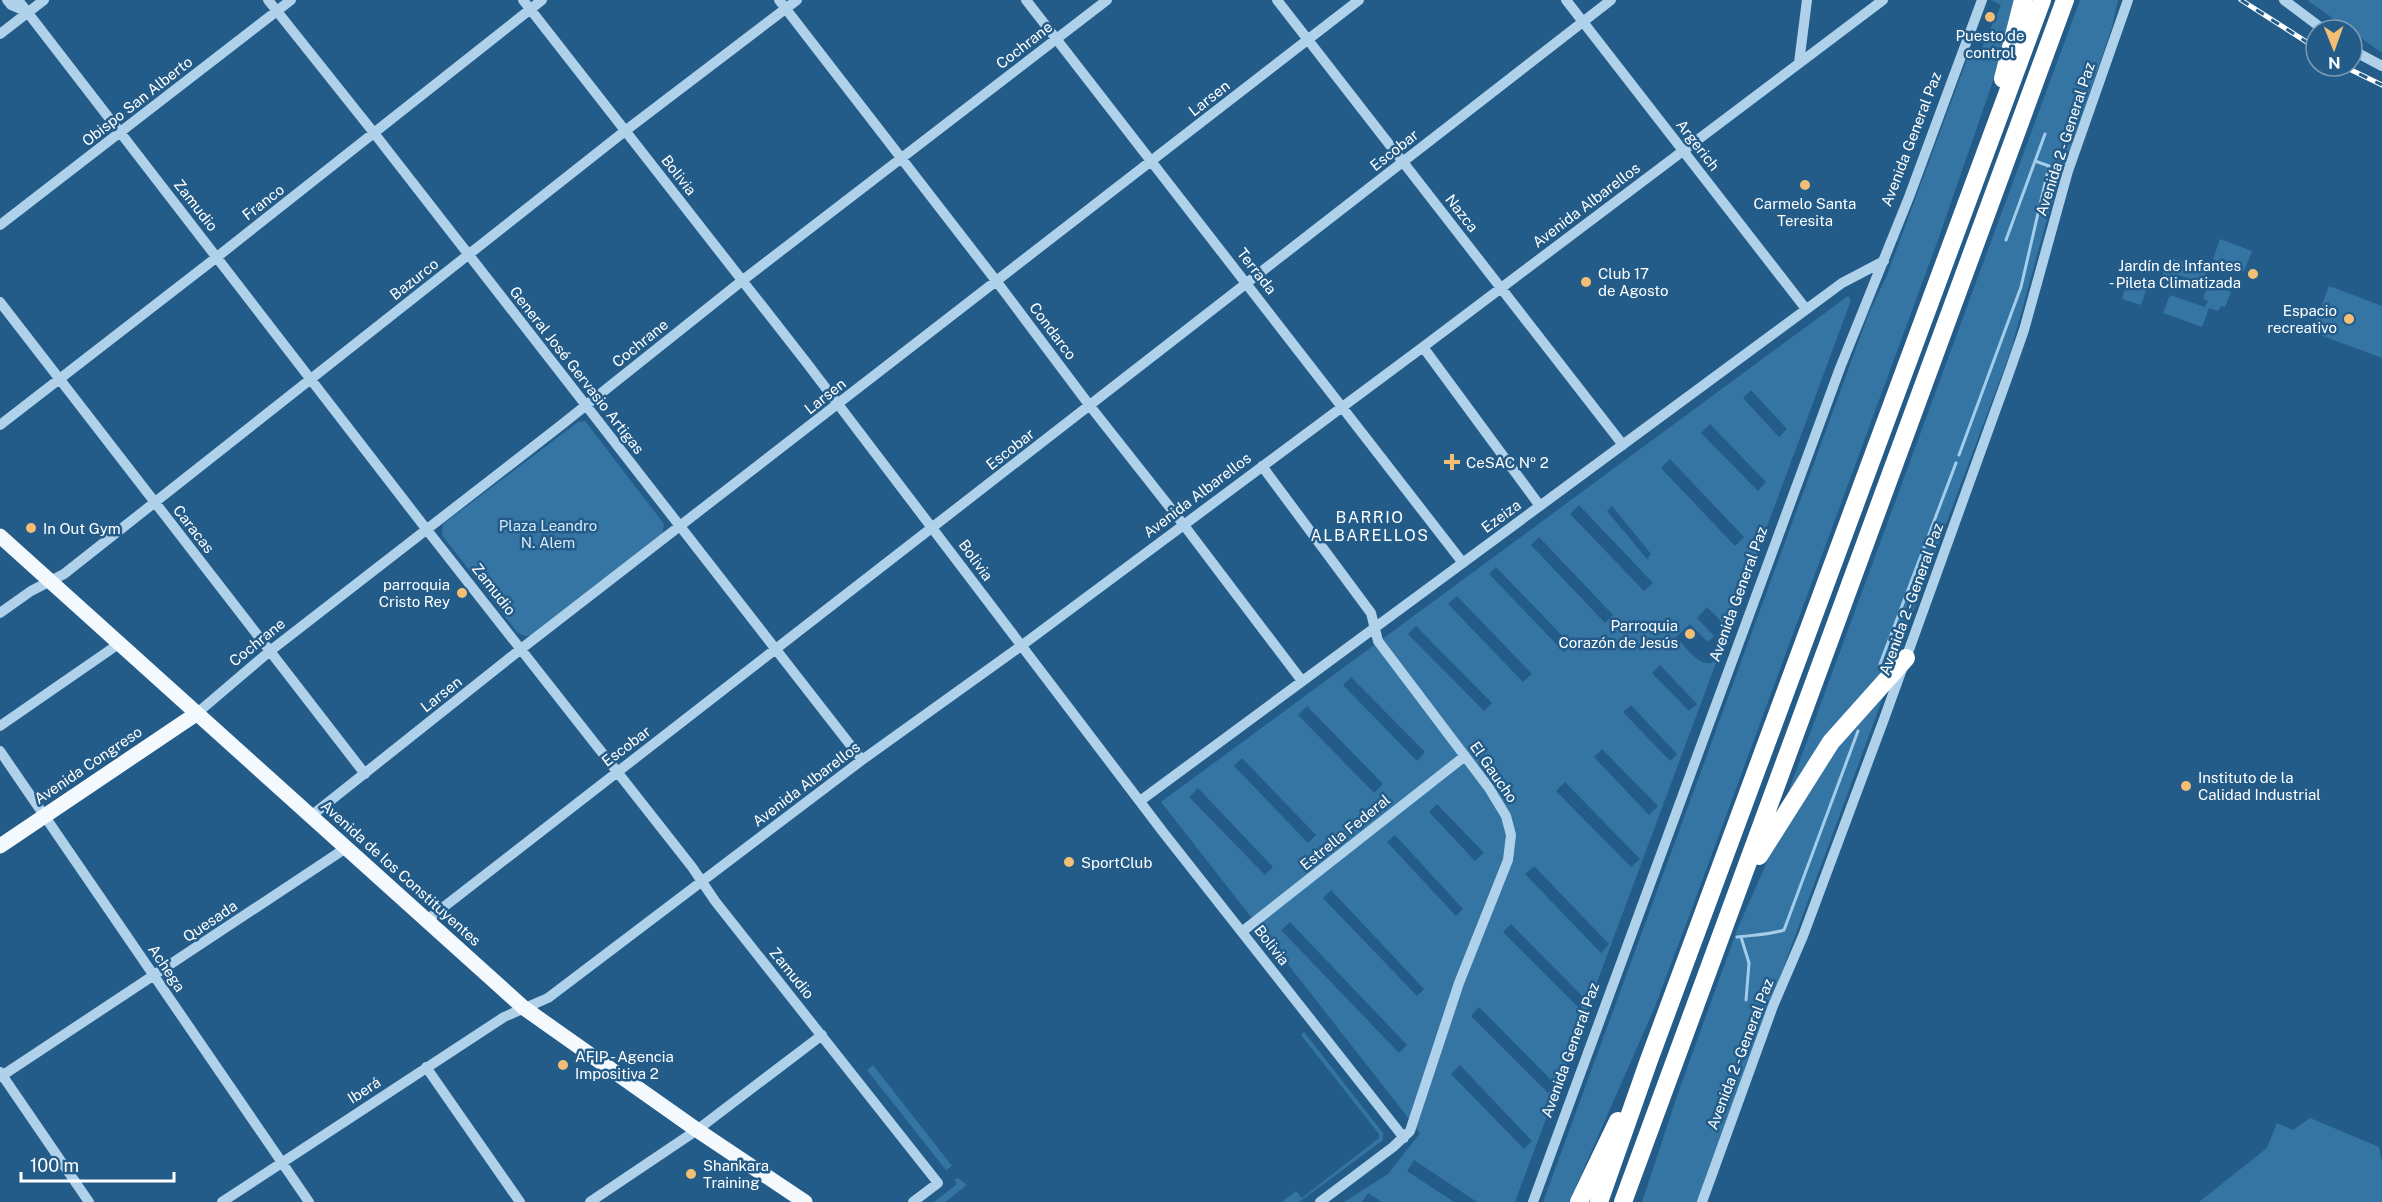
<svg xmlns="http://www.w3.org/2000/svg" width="2382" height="1202" font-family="'Public Sans',sans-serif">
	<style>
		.green { fill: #3575a4; fill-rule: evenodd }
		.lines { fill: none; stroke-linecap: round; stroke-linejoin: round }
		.stream { stroke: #a4cdea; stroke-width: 3 }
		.minor { stroke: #b0d1ea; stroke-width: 10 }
		.major { stroke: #f4f9fe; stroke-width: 15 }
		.highway { stroke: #fff; stroke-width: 18 }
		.rail-casing { stroke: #fff; stroke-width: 5 }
		.rail { stroke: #245c89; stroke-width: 3; stroke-dasharray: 9; stroke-linecap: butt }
		.poi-dot { fill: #f4bf74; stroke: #245c89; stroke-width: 2 }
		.labels { text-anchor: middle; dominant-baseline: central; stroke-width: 5; stroke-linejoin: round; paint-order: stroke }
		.poi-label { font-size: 15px; fill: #fff; stroke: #245c89; text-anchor: start }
		.street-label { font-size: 15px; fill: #fff; stroke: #245c89 }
		.park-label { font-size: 15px; fill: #d5e8f7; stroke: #245c89 }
		.neighbourhood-label { font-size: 16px; letter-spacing: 1.5px; fill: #fff; stroke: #245c89 }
	</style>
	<rect width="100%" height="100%" fill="#245c89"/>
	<path class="green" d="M1991,0H2018L2002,55L1938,240L1688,919L1654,1009L1569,1202H1543L1869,313L1887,275L1968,57L1981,50L2001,5Z
		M2080,0H2118L2112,27L2047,219L2011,350L1906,631L1884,668L1792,790H1789Z
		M2307,0H2382V53Z
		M2220,239L2252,251L2244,271L2213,259Z
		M2169,257L2207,271L2202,284L2179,275L2175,284L2161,279Z
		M2128,279L2148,285L2141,305L2122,299Z
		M2208,284L2231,292L2225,307L2221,306L2218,311L2209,308L2202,327L2163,313L2170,295L2205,307L2208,301L2203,299Z
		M2329,286L2382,306V358L2312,332Z
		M1848,296L1851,300L1810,411L1515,1202H1477L1414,1160L1407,1171L1454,1202H1382L1368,1193L1362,1202H1344L1388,1174L1420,1133L1161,802ZM1751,390L1787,429L1779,437L1743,398ZM1710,424L1766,482L1758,491L1701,433ZM1670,459L1744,537L1735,546L1661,468ZM1579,505L1653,583L1644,591L1570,514ZM1612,506L1651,554L1647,559L1607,511ZM1539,537L1613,615L1605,623L1531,545ZM1496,567L1571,645L1564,652L1489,574ZM1457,596L1532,674L1523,682L1448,604ZM1707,607C1715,616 1730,626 1725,639L1720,642L1721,644L1712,651L1715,658L1712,663C1698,666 1686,647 1676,637L1690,624L1708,642L1714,636L1697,618ZM1416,626L1492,703L1484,711L1408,634ZM1660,665L1697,704L1689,711L1652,673ZM1351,677L1425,752L1417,761L1343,685ZM1631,705L1677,754L1670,761L1623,712ZM1307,706L1383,784L1374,793L1298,715ZM1602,749L1658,806L1649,815L1594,757ZM1242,758L1316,835L1308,843L1234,766ZM1565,782L1640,859L1631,867L1556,791ZM1198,788L1273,867L1265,875L1189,797ZM1437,804L1484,853L1475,861L1429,812ZM1395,835L1463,909L1456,916L1387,842ZM1534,866L1609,944L1601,953L1525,874ZM1331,890L1424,989L1417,996L1323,898ZM1290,922L1407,1045L1399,1053L1281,930ZM1511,924L1587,1001L1580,1009L1503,932ZM1479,1007L1556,1085L1548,1093L1471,1016ZM1460,1065L1532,1141L1524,1149L1451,1074Z
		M585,421L664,524L662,535L532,636H525L517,632L442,535L443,524L578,422Z
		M1885,692L1697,1202H1642L1677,1096L1737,930L1773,848L1836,749Z
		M1304,1032L1383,1133V1140L1299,1202H1282L1296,1191L1302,1198L1379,1138V1134L1301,1035Z
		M873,1065L952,1166L946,1170L867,1070Z
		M2310,1118L2379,1147L2382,1162V1202H2199L2267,1148L2277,1123L2293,1130Z
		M958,1178L967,1185L945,1202H934L957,1184L954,1180Z"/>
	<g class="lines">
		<path class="stream" d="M2006,240L2045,134
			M1959,455L2021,287L2049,166L2035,161
			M1880,664L1956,463
			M1737,937C1753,935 1769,935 1784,930L1858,731
			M1741,937L1749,963L1746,1000"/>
		<path class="minor" d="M7,0L11,5L25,11
			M18,0L427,530L692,867L715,901L938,1183L913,1202
			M268,0L374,133L862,760
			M523,0L806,362L1163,832L1404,1138
			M779,0L997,282L1090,406L1183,524L1302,681
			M1026,0L1463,563
			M1277,0L1623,445
			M1566,0L1806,309
			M2284,0L2324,30
			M0,34L44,0
			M2352,50L2382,66
			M1799,63L1807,0
			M0,225L291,0
			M0,302L365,774
			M1423,347L1540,506
			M0,425L217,257L542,0
			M1262,466L1371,613L1378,641L1489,788L1506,816L1511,835L1508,860L1459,983L1410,1131L1393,1147L1320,1202
			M0,613L31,591L64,574L625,131L797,0
			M196,714L270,651L560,426L743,280L1107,0
			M0,726L120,643
			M0,751L309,1202
			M1140,801L1842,283L1884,261
			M311,816L521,649L1359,0
			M427,920L1611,0
			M1243,931L1465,756
			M426,1067L520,1202
			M0,1072L89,1202
			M0,1077L346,848
			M222,1202L504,1017L548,998L862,760L1021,646L1423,347L1883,0
			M590,1202L697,1130L822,1035
			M1533,1202L1840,368L1909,197L1982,0
			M1702,1202L1773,1006L1803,936L1884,719L2010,370L2024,330L2068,171L2128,0"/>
		<path class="major" d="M0,536L524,1008L697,1130L805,1202
			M0,846L196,714"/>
		<path class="highway" d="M2003,79L2023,0
			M1759,856L1831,742L1906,658
			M1579,1202L1618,1121
			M1599,1202L1649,1060L2042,0
			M1623,1202L2065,0"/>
		<defs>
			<path id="rail" d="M2241,0L2316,48
				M2343,66L2382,85"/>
		</defs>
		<use href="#rail" class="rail-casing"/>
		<use href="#rail" class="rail"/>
	</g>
	<g class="poi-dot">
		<circle cx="1990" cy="17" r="6"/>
		<circle cx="1805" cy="185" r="6"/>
		<circle cx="2253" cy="274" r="6"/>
		<circle cx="1586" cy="282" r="6"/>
		<circle cx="2349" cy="319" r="6"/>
		<path d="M1449 453h6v6h6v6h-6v6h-6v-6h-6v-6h6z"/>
		<circle cx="31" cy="528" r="6"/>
		<circle cx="462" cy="593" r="6"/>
		<circle cx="1690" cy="634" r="6"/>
		<circle cx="2186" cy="786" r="6"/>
		<circle cx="1069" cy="862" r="6"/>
		<circle cx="563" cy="1065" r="6"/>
		<circle cx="691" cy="1174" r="6"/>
	</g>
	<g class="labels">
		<g class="poi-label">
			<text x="1990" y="35" text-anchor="middle">Puesto de<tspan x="1990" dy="17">control</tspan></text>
			<text x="1805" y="203" text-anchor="middle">Carmelo Santa<tspan x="1805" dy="17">Teresita</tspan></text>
			<text x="2241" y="265" text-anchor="end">Jardín de Infantes<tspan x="2241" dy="17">- Pileta Climatizada</tspan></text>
			<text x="1598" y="273">Club 17<tspan x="1598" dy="17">de Agosto</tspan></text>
			<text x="2337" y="310" text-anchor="end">Espacio<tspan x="2337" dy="17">recreativo</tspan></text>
			<text x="1466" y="462">CeSAC Nº 2</text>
			<text x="43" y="528">In Out Gym</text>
			<text x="450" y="584" text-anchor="end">parroquia<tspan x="450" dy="17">Cristo Rey</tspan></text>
			<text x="1678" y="625" text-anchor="end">Parroquia<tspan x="1678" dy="17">Corazón de Jesús</tspan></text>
			<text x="2198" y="777">Instituto de la<tspan x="2198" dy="17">Calidad Industrial</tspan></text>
			<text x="1081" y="862">SportClub</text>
			<text x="575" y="1056">AFIP - Agencia<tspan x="575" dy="17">Impositiva 2</tspan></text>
			<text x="703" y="1165">Shankara<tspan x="703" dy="17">Training</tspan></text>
		</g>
		<g class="street-label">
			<text transform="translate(1024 45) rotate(-38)">Cochrane</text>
			<text transform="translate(1209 98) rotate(-38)">Larsen</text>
			<text transform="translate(137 101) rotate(-38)">Obispo San Alberto</text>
			<text transform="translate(1911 139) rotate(-69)">Avenida General Paz</text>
			<text transform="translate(2065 139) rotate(-72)">Avenida 2 - General Paz</text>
			<text transform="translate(1698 145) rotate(52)">Argerich</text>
			<text transform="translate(1394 150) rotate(-38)">Escobar</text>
			<text transform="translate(679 175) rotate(52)">Bolivia</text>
			<text transform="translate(263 202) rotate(-38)">Franco</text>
			<text transform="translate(196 205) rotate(52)">Zamudio</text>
			<text transform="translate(1586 205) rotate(-37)">Avenida Albarellos</text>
			<text transform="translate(1462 213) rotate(52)">Nazca</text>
			<text transform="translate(1257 271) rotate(52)">Terrada</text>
			<text transform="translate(414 279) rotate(-38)">Bazurco</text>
			<text transform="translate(1053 331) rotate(53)">Condarco</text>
			<text transform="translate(640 343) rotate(-39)">Cochrane</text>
			<text transform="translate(577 370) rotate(52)">General José Gervasio Artigas</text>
			<text transform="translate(825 396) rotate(-38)">Larsen</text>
			<text transform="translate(1010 449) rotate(-38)">Escobar</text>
			<text transform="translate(1197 495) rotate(-37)">Avenida Albarellos</text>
			<text transform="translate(1501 516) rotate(-36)">Ezeiza</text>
			<text transform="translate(194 529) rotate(52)">Caracas</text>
			<text transform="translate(976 560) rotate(54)">Bolivia</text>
			<text transform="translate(494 589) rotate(52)">Zamudio</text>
			<text transform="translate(1738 594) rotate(-70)">Avenida General Paz</text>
			<text transform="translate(1911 599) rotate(-70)">Avenida 2 - General Paz</text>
			<text transform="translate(257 642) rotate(-39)">Cochrane</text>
			<text transform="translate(441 694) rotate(-38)">Larsen</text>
			<text transform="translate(626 746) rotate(-37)">Escobar</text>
			<text transform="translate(88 765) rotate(-34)">Avenida Congreso</text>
			<text transform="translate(1494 772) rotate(55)">El Gaucho</text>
			<text transform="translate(806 784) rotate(-37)">Avenida Albarellos</text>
			<text transform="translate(1345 832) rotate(-39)">Estrella Federal</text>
			<text transform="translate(401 873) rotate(42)">Avenida de los Constituyentes</text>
			<text transform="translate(210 921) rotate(-34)">Quesada</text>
			<text transform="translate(1272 945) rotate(52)">Bolivia</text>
			<text transform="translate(167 968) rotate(56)">Achega</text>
			<text transform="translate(792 973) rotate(51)">Zamudio</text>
			<text transform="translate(1570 1050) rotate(-70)">Avenida General Paz</text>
			<text transform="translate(1740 1054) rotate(-69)">Avenida 2 - General Paz</text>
			<text transform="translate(364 1090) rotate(-33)">Iberá</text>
		</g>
		<g class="park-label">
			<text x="548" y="525">Plaza Leandro<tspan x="548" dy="17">N. Alem</tspan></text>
		</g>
		<g class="neighbourhood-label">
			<text x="1370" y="517">BARRIO<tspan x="1370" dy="18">ALBARELLOS</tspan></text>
		</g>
	</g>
	<g transform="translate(2334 48) rotate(179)"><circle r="28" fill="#245c89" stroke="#7c9db8" stroke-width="1.5"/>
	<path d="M0-4.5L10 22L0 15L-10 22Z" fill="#f4bf74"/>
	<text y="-9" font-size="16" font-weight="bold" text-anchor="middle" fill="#ffffff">N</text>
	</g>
	<path d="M21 1172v9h153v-9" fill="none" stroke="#ffffff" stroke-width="3"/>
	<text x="30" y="1172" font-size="18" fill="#ffffff" stroke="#245c89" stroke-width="4.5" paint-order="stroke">100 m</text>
</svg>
